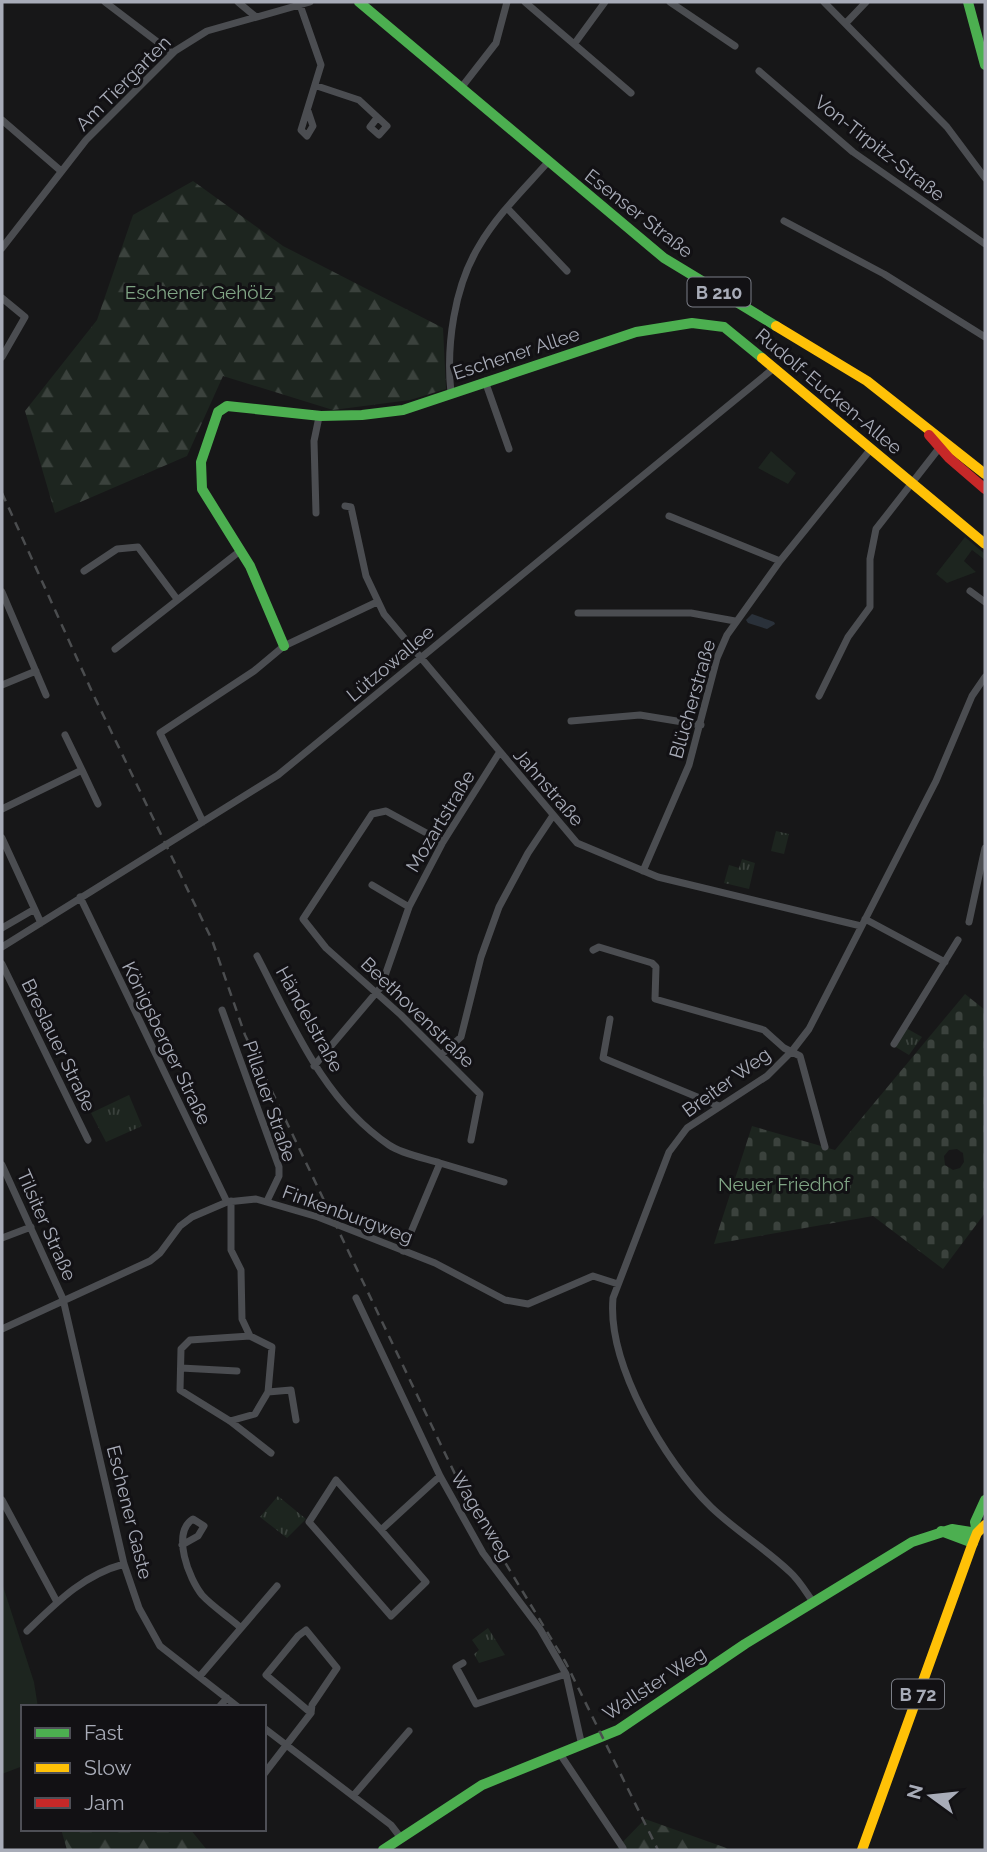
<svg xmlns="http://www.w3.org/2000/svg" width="987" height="1852" font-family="Raleway,sans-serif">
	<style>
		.green { fill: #1d251f }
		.forest { fill: url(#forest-firs) }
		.cemetery { fill: url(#cemetery-stones); fill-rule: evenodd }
		.park { fill: url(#park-tufts) }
		.water { fill: url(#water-ripples) }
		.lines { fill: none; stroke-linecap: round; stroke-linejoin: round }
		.street { stroke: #4b4d51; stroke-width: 7 }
		.fast { stroke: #4caf50; stroke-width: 10 }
		.slow { stroke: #ffc107; stroke-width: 10 }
		.jam { stroke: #c62828; stroke-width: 10 }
		.rail { stroke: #4b4d4f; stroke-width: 2.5; stroke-dasharray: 9 7; stroke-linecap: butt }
		.labels { text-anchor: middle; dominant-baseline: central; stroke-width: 6; stroke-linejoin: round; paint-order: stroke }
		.shield { fill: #121114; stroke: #7b7e87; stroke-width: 2 }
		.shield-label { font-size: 18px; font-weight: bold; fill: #a8acb8 }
		.street-label { font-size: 19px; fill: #a8acb8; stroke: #121114 }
		.park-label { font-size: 19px; fill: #7fa484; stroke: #121114 }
	</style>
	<defs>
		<pattern id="forest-firs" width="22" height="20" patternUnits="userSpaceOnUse" patternTransform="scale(1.75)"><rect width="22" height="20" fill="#1d251f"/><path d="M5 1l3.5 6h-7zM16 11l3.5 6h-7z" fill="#3b423d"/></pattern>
		<pattern id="cemetery-stones" width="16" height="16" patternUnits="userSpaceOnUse" patternTransform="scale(1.75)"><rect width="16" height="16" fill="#1d251f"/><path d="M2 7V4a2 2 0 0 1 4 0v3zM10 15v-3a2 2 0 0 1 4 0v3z" fill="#3b423d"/></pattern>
		<pattern id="park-tufts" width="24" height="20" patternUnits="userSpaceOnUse" patternTransform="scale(1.75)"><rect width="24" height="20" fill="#1d251f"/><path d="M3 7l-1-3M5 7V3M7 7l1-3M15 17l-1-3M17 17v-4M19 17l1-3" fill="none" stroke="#3b423d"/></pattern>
		<pattern id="water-ripples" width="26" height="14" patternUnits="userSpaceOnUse" patternTransform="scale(1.75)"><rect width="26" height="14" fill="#2a313a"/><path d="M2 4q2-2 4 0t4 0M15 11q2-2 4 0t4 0" fill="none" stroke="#464c54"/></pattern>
	</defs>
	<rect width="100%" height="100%" fill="#171718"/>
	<path class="green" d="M771,451L796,473L788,484L758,468Z
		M965,537L985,554V560L972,550L964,561L976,572L947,583L936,574Z
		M2,1583L34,1682L38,1707H23V1766L2,1774Z"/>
	<path class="forest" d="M193,181L283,246L443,328L446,389L410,400L333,410L223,376L187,456L55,513L25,411L97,320L133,215Z
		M645,1819L732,1850H615Z
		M61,1829H190L207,1850H67Z"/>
	<path class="cemetery" d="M965,994L985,1010V1213L943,1269L873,1216L714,1244L752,1126L835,1150ZM957,1149L963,1153L964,1162L960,1168L953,1170L945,1165L944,1156L949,1150Z"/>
	<path class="park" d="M952,562L967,574L949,581L942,576Z
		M776,831L789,834L784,854L771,851Z
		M742,859L755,863L749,889L724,883L729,865L739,868Z
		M906,1028L922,1037L909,1055L894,1046Z
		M129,1095L142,1126L106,1142L91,1113Z
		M278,1496L306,1519L287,1538L260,1517Z
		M488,1628L505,1655L479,1663L474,1654L479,1650L472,1640Z"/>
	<path class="water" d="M752,614L774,622L775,624L767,629L748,623L746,620Z"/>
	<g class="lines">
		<path class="street" d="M105,2L172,53
			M238,2L256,17
			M525,2L631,93
			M670,2L735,46
			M824,2L947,127L985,178
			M300,5L321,65L301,130L307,136L313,126L308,111
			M846,23L866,2
			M575,43L605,2
			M759,71L853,152L985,244
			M317,86L359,100L387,126L379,135L370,127L377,118
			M461,88L496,43L507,2
			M2,120L61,171
			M507,208L567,271
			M784,221L884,274L985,337
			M2,248L86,140L175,51L207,31L310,2
			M2,298L25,317L2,357
			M485,381L509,449
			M451,393C446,346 454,287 479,246C497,215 524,189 548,162
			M345,506L351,507L366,576L384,614L577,843L658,877L861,926
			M316,513L314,441L319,417
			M669,516L780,561
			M84,571L117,549L138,547L177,599
			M970,591L985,602
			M2,592L46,695
			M578,613H691L735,621
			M115,649L240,551
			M2,685L36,671
			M819,696L848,637L870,607V559L876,529L940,447
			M571,721L640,715L701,725
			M65,735L82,770
			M2,809L82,770L98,804
			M203,822L160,733L254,671L284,646L377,602
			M2,838L41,923
			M443,842L386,811L372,814L303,919L326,948L401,1015L480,1094L471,1140
			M643,871L689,765L717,658L727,635L780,561L870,450
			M372,885L409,907
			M80,897L227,1202
			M865,919L945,962
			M969,922L985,848
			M2,928L33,910
			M2,947L278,775L774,368
			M593,950L599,947L652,963L656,967L655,999L764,1030L784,1048L800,1056L825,1147
			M257,956C293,1025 323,1100 389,1145C402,1154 424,1158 440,1163L403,1251
			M2,964L88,1140
			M222,1010L279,1167V1176L267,1201
			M610,1019L603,1058L719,1106
			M894,1044L958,940
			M441,1055L461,1037L481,957L499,907L528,853L552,817
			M314,1066L381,987L409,907L443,842L499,753
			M440,1163L504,1182
			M2,1165L63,1299L124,1564L139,1608L160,1646L238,1707
			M231,1201V1250L241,1270L242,1319L250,1336L190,1340L181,1349L180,1390L230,1421L271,1453
			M2,1238L31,1227
			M356,1298L440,1476L483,1553L540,1629L566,1674L582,1746
			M2,1329L150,1261L160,1253L180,1226L192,1217L227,1202L256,1199L318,1217L435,1263L505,1300L528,1304L593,1276L618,1284
			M181,1368L237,1371
			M268,1392L291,1390L296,1420
			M230,1421L255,1414L268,1392L272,1347L250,1336
			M2,1500L57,1602
			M381,1530L426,1582L391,1616L309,1522L336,1480L381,1530L440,1476
			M182,1545L198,1536L204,1526L193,1519C171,1533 189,1579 202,1595C213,1607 229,1617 241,1628
			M813,1602C806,1592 799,1580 790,1572C766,1549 736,1531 711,1507C665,1462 607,1364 613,1298L669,1152L687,1128L767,1076L792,1051L809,1029L936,781L972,696L985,677
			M27,1631C57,1602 83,1575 124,1564
			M463,1663L456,1667L476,1704L566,1674
			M200,1676L277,1586
			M219,1707L227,1698
			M264,1728L391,1825L401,1838
			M560,1754L623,1848
			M264,1774L311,1713L312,1705L337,1668L306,1630L298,1636L266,1675L311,1713
			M353,1796L409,1731"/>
		<path class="fast" d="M359,2L664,258L776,326
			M968,2L985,65
			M284,646L250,566L202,489L201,462L218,412L227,406L321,416L362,415L403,410L636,332L692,323L724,327L762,358
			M941,1531L973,1543
			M977,1533L975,1522L985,1500
			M383,1850L482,1785L618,1730L745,1644L912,1542L952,1529L977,1533"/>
		<path class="slow" d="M776,326L867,381L985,474
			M762,358L985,544
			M862,1850L971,1548L977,1533L985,1525"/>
		<path class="jam" d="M929,435L949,458L985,489"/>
		<path class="rail" d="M2,493L94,696L212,940L245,1035L440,1443L469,1503L566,1663L658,1850"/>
	</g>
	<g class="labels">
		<g class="shield">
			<rect x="687.5" y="277.5" width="63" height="29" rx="5"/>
			<rect x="892" y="1679.5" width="52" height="29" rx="5"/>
		</g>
		<g class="shield-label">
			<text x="719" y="292">B 210</text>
			<text x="918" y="1694">B 72</text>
		</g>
		<g class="street-label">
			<text transform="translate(123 83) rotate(-45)">Am Tiergarten</text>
			<text transform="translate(880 148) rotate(38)">Von-Tirpitz-Straße</text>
			<text transform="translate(639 213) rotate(38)">Esenser Straße</text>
			<text transform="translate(516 353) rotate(-18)">Eschener Allee</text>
			<text transform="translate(829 391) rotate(40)">Rudolf-Eucken-Allee</text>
			<text transform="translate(390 663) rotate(-40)">Lützowallee</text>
			<text transform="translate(692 699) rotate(-74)">Blücherstraße</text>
			<text transform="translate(549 787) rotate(49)">Jahnstraße</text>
			<text transform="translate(440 821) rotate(-59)">Mozartstraße</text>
			<text transform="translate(418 1012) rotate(44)">Beethovenstraße</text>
			<text transform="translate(310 1019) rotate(61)">Händelstraße</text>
			<text transform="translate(167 1043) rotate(64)">Königsberger Straße</text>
			<text transform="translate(59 1045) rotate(64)">Breslauer Straße</text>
			<text transform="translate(726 1082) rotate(-36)">Breiter Weg</text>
			<text transform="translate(270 1101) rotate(71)">Pillauer Straße</text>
			<text transform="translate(348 1214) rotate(20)">Finkenburgweg</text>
			<text transform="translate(47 1225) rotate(66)">Tilsiter Straße</text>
			<text transform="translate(130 1512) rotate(76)">Eschener Gaste</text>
			<text transform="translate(482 1516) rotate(59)">Wagenweg</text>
			<text transform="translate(654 1683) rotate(-33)">Wallster Weg</text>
		</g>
		<g class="park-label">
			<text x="199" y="292">Eschener Gehölz</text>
			<text x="784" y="1184">Neuer Friedhof</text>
		</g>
	</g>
	<rect width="987" height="1852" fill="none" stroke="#a8acb8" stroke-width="7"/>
	<rect x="21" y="1705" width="245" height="126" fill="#121114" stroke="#4e4f56" stroke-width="2"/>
	<rect x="35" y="1728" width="35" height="10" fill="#4caf50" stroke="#4e4f56" stroke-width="2"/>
	<text x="84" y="1740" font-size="21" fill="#a8acb8">Fast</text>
	<rect x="35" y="1763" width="35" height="10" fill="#ffc107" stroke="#4e4f56" stroke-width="2"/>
	<text x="84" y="1775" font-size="21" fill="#a8acb8">Slow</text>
	<rect x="35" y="1798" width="35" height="10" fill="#c62828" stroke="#4e4f56" stroke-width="2"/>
	<text x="84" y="1810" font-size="21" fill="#a8acb8">Jam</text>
	<g transform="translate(931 1796) rotate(285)" stroke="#121114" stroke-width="5" paint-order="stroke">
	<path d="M0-5L12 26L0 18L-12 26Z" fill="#a8acb8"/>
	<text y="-10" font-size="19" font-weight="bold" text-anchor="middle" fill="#a8acb8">N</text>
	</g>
</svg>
